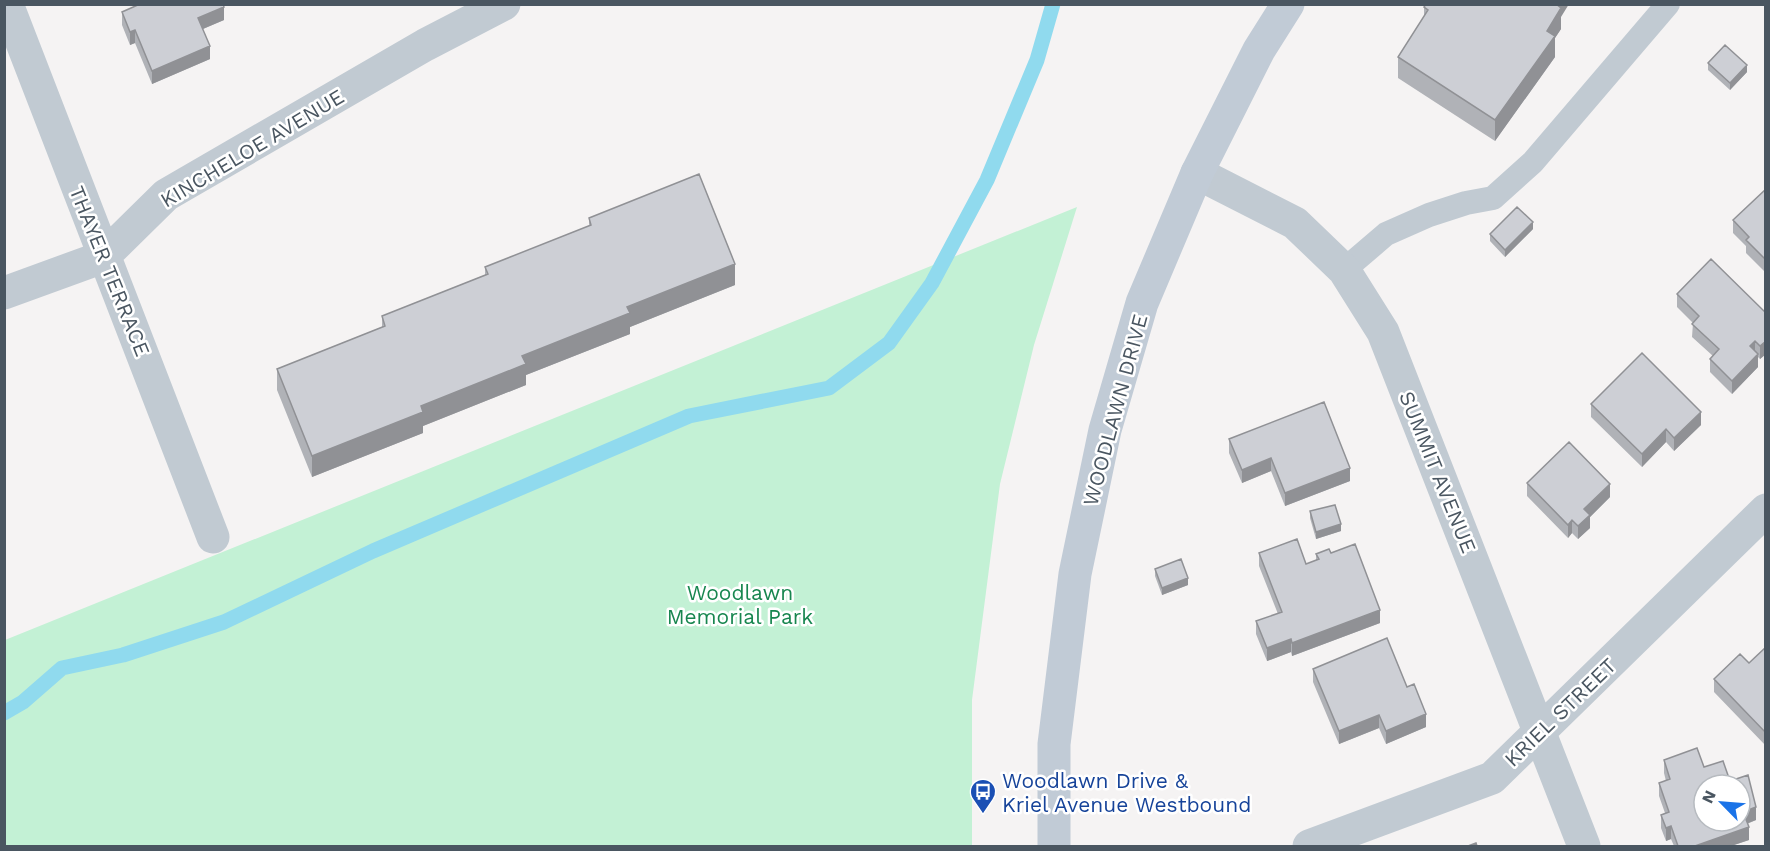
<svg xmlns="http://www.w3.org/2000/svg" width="1770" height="851" font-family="'Work Sans',sans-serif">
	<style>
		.green { fill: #c3f1d5 }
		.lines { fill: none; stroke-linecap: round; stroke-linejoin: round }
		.stream { stroke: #90daee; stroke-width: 15 }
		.service { stroke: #c1cad2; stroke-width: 24 }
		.minor { stroke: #c1cad2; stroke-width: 33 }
		.secondary { stroke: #c1cbd6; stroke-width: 33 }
		.wall { fill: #b0b2b7 }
		.shaded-wall { fill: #909195 }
		.building { fill: #cdcfd5; stroke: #909195; stroke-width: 1.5; fill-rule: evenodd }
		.labels { text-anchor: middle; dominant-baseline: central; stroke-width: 5; stroke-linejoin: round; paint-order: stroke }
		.street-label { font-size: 21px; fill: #4a5661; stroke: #fff }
		.park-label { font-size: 21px; fill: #17864f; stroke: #fff }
		.transit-label { font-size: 21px; fill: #164399; stroke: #fff; text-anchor: start }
	</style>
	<rect width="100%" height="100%" fill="#f5f3f3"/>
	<path class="green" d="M1077,207L1034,345L1000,484L972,700V846H5V640Z"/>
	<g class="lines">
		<path class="stream" d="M4,713L23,702L62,668L123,655L224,622L373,551L689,416L829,388L889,343L932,283L987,180L1037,60L1053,4"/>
		<path class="service" d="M1344,270L1386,234L1429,215L1466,203L1493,198L1533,162L1668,4"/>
		<path class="minor" d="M7,4L213,537
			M1197,173L1295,223L1344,270L1383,332L1584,846
			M4,293L103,257L166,195L425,45L504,4
			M1309,846L1492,778L1766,510"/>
		<path class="secondary" d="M1054,846V744L1075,574L1105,430L1142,303L1197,173L1259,50L1288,4"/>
	</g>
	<path class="wall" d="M1424,7L1561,17V29L1555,38V57L1495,141L1398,78V57L1424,17Z
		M122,12L224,20L203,29L210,59L152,84L135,43L130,45L122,25Z
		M1708,63L1747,72L1730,90L1708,70Z
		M1766,189V273L1746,253V246L1733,233V220Z
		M589,218L735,285L630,327V334L526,375V385L423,426V433L312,477L277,390V369L382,327V316L485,275V267L589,226Z
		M1533,229L1505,257L1490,241V234Z
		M1677,294L1766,313V354L1760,359L1758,357V367L1732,394L1710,372V359L1713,356L1692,337L1693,323L1677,307Z
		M1591,404L1701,425L1674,451L1666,442L1642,467L1591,417Z
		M1229,439L1350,481L1285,506L1271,471L1242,483L1229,453Z
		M1527,483L1610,497L1590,517V528L1578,539L1572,533L1568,538L1527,496Z
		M1310,511L1341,531L1316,539L1310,518Z
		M1259,553L1306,564L1316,561V554L1331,553L1380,623L1292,656L1291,652L1267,661L1256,634V621L1278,614L1259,566Z
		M1155,569L1188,585L1162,595L1155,576Z
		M1766,647V746L1714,692V679L1749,663Z
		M1313,669L1407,687L1426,727L1386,744L1379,728L1339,744L1313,682Z
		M1664,760L1704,767L1730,781L1756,820L1747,824L1749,840L1731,846H1674L1671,839L1666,841L1661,828V815L1665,813L1659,796V783L1666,781L1664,773Z"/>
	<path class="shaded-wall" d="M1556,4H1569L1561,17V29L1555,38V57L1495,141V120L1547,31Z
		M224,7V20L198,31V18Z
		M135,30V43L130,45V32Z
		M210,46V59L152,84V71Z
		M1747,65V72L1730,90V83Z
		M1533,222V229L1505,257V250Z
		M735,264V285L630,327V334L526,375V385L423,426V433L312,477V456L421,406L522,356L627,307Z
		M1755,341V354L1750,346Z
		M1766,341V354L1760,359V346Z
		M1758,354V367L1732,394V381Z
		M1701,412V425L1674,451V438Z
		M1666,429V442L1642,467V454Z
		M1271,458V471L1242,483V470Z
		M1350,468V481L1285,506V493Z
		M1610,484V497L1590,517V528L1578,539V526L1584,509Z
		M1572,520V533L1568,538V525Z
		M1341,524V531L1316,539V532Z
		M1188,578V585L1162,595V588Z
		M1380,610V623L1292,656V643Z
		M1291,639V652L1267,661V648Z
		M1426,714V727L1386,744V731Z
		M1379,715V728L1339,744V731Z
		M1756,807V820L1743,825V812Z
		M1671,826V839L1666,841V828Z
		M1749,827V840L1731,846H1695Z"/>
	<path class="building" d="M140,4H223L224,7L198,18L210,46L152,71L135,30L130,32L122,12Z
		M1426,4H1556L1561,8L1547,31L1555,36L1495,120L1398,57L1428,10L1424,7Z
		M1725,45L1747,65L1730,83L1708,63Z
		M699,174L735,264L627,307L630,313L522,356L526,364L421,406L423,412L312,456L277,369L385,326L382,316L488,274L485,267L591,225L589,218Z
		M1766,189V260L1746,240L1749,237L1733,220Z
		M1517,207L1533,222L1505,250L1490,234Z
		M1711,259L1766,313V341L1760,346L1755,341L1750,346L1758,354L1732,381L1710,359L1719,349L1692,324L1699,316L1677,294Z
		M1642,353L1701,412L1674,438L1666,429L1642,454L1591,404Z
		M1324,402L1350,468L1285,493L1271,458L1242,470L1229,439Z
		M1569,442L1610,484L1584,509L1590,515L1578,526L1572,520L1568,525L1527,483Z
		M1335,505L1341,524L1316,532L1310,511Z
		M1297,539L1306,564L1319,559L1316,554L1329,549L1331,553L1355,544L1380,610L1292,643L1291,639L1267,648L1256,621L1282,612L1259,553Z
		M1181,559L1188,578L1162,588L1155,569Z
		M1387,638L1407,687L1414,684L1426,714L1386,731L1379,715L1339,731L1313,669Z
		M1766,647V733L1714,679L1740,654L1749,663Z
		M1697,748L1704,767L1723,761L1730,781L1748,775L1756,807L1743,812L1749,827L1695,846H1678L1671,826L1666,828L1661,815L1669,812L1659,783L1670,779L1664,760ZM1704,785H1740V821H1704Z
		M1476,843L1477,846H1468Z"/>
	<defs>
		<symbol id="bus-pin" viewBox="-11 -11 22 30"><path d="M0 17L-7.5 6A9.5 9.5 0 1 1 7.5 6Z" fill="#1a4fb4" stroke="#fff"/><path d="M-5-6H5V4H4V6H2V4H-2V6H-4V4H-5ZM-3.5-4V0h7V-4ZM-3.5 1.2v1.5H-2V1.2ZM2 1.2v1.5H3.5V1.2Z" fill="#fff"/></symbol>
	</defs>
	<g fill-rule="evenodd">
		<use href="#bus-pin" x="968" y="777" width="30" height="40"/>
	</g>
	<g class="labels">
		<g class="street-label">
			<text transform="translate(252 148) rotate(-31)">KINCHELOE AVENUE</text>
			<text transform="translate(110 271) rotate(68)">THAYER TERRACE</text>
			<text transform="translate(1115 410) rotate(-75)">WOODLAWN DRIVE</text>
			<text transform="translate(1438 472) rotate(68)">SUMMIT AVENUE</text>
			<text transform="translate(1560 712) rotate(-44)">KRIEL STREET</text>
		</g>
		<g class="park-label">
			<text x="740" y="592">Woodlawn<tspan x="740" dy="24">Memorial Park</tspan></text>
		</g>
		<g class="transit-label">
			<text x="1002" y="780">Woodlawn Drive &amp;<tspan x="1002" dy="24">Kriel Avenue Westbound</tspan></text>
		</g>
	</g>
	<rect width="1770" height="851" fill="none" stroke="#4a5661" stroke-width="12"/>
	<g transform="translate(1722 803) rotate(295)"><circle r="28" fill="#ffffff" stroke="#b7bbc0" stroke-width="1.5"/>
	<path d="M0-4.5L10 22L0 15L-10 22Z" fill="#1a73e8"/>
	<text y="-9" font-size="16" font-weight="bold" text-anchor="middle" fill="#4a5661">N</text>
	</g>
</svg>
